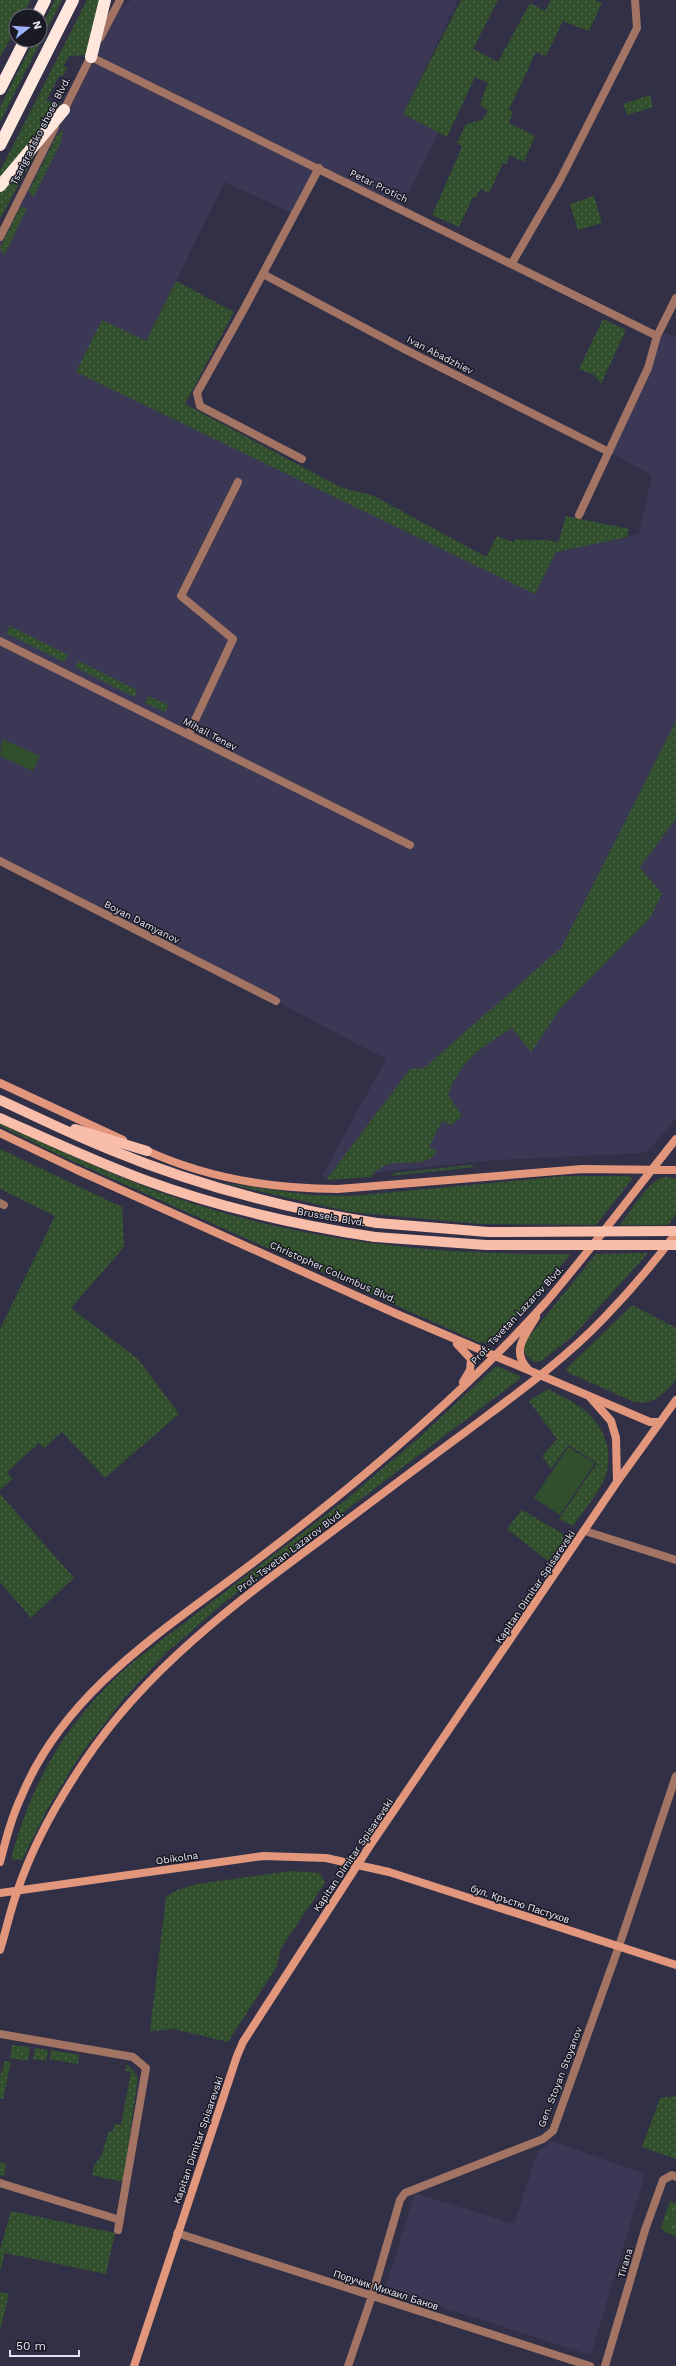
<svg xmlns="http://www.w3.org/2000/svg" width="676" height="2366" font-family="'Work Sans',sans-serif">
	<style>
		.built { fill: #3a3855 }
		.green { fill: url(#green-dots) }
		.forest { fill: url(#forest-crowns) }
		.pitch { fill: #324f2d }
		.lines { fill: none; stroke-linecap: round; stroke-linejoin: round }
		.street { stroke: #a37463; stroke-width: 8 }
		.secondary { stroke: #e2977d; stroke-width: 8 }
		.primary { stroke: #f9beaa; stroke-width: 10 }
		.highway { stroke: #ffe7de; stroke-width: 12 }
		.primary-bridge { stroke: #f9beaa; stroke-width: 10 }
		.labels { text-anchor: middle; dominant-baseline: central; stroke-width: 3; stroke-linejoin: round; paint-order: stroke }
		.street-label { font-size: 10px; fill: #e3e3f2; stroke: #1a1a24 }
	</style>
	<defs>
		<pattern id="green-dots" width="8" height="8" patternUnits="userSpaceOnUse"><rect width="8" height="8" fill="#324f2d"/><path d="M2 2h.1M6 6h.1" fill="none" stroke="#50684c" stroke-width="1.8" stroke-linecap="round"/></pattern>
		<pattern id="forest-crowns" width="20" height="18" patternUnits="userSpaceOnUse"><rect width="20" height="18" fill="#324f2d"/><path d="M2 6a3 3 0 1 1 6 0M12 15a3 3 0 1 1 6 0" fill="none" stroke="#50684c"/></pattern>
	</defs>
	<rect width="100%" height="100%" fill="#313047"/>
	<path class="built" d="M131,0H458L403,114L439,132L401,208L319,168L294,214L225,182L146,341L76,371L535,593L556,552L639,534L652,475L609,452L657,336L667,333L676,338V1118L650,1149L643,1153L495,1160L321,1178L386,1059L276,1001L0,860V236L107,22Z
		M552,2141L645,2174L591,2355L385,2289L415,2193L514,2224L538,2151Z"/>
	<path class="green" d="M0,0H31L22,16H16V29L0,57Z
		M55,0H62L0,122V107L34,40H40V29Z
		M87,0H101L86,55L69,56L63,67H67L63,76H59L46,101L61,103L0,180V171Z
		M461,0H498L473,49L498,62L530,3L545,11L551,0H595L602,3L589,31L563,21L546,56L536,52L509,110L513,112L509,123L535,136L524,162L510,155L506,164L503,163L489,193L480,189L476,198L473,197L459,227L432,215L462,147L457,143L466,124L482,120L488,111L480,104L488,83L475,77L447,137L403,114Z
		M650,95L653,107L627,115L623,104Z
		M63,130L61,142L34,196L32,197L29,191L57,135Z
		M39,147L0,219V192Z
		M594,196L602,223L578,230L570,204Z
		M20,207L27,208L5,254H3L0,248Z
		M176,281L234,312L185,404L340,487L374,496L486,557L497,536L513,542L515,539C528,541 549,538 558,543L566,516L629,529L627,537L556,552L535,594L76,372L102,320L146,341Z
		M603,319L626,330L601,384L594,375L579,369Z
		M10,626L68,655L64,662L6,633Z
		M79,661L137,690L134,697L75,667Z
		M149,696L168,705L165,712L145,703Z
		M676,721V819L640,867L662,894L650,918L560,1009L531,1052L512,1028C481,1048 462,1058 448,1095L462,1116L451,1125L442,1121L429,1147L437,1151L431,1158C411,1169 389,1153 371,1177L326,1180L410,1069L424,1068L561,948Z
		M0,1124C66,1153 132,1185 201,1206C321,1244 446,1255 571,1254L499,1337L489,1343L478,1342L59,1155L0,1126Z
		M0,1149L122,1207L124,1247L71,1308L138,1359L179,1414L105,1478L62,1432L44,1448L39,1443L7,1472L13,1479L0,1490V1329L55,1216L0,1189Z
		M469,1165L475,1167L390,1176L395,1173Z
		M566,1176H628L632,1177V1179L596,1225L481,1224L351,1212L223,1183L311,1195L351,1196Z
		M665,1177L676,1179V1214L668,1225H620C630,1212 649,1179 665,1177Z
		M648,1253L572,1337L541,1361L534,1362L526,1356L523,1346L526,1340L596,1254Z
		M632,1305L676,1328V1380C664,1394 652,1407 632,1401L569,1373L566,1369Z
		M496,1366L520,1376L521,1378L226,1601L166,1653L125,1697L79,1757L47,1810L22,1860L11,1859C33,1777 69,1718 133,1662L348,1498L422,1435Z
		M548,1389C575,1403 600,1414 607,1446C609,1456 609,1468 605,1477C599,1494 583,1510 573,1526L559,1519L597,1463L568,1445L551,1469L542,1456L557,1439L529,1401Z
		M0,1494L74,1578L31,1618L0,1582Z
		M522,1510L563,1534V1541L548,1561L507,1529Z
		M291,1871L320,1873L325,1883L281,1948L277,1966L228,2042L174,2029L150,2031L166,1897L177,1890L197,1884Z
		M12,2045L30,2047L28,2061L10,2058Z
		M35,2048L48,2050L46,2061L33,2059Z
		M51,2050L79,2055L78,2064L50,2059Z
		M5,2061L11,2062L3,2099L0,2098V2077Z
		M127,2064L138,2077L123,2182L92,2175L94,2166L102,2154L109,2131H113L114,2124L121,2125L131,2072L125,2071Z
		M676,2096V2159L642,2147L660,2098Z
		M0,2162L6,2164L4,2176L0,2175Z
		M11,2211L115,2233L106,2274L5,2253L0,2271V2249Z
		M0,2292L9,2294L0,2331Z"/>
	<path class="forest" d="M670,2201L676,2204V2236L665,2232L661,2228Z"/>
	<path class="pitch" d="M2,739L40,756L33,771L0,756Z
		M568,1447L595,1463L560,1515L534,1498Z"/>
	<g class="lines">
		<path class="street" d="M100,38L120,0
			M91,57L657,336
			M62,114L93,52
			M0,237L55,127
			M512,263L560,180L637,28L635,0
			M263,274L406,350L609,452
			M302,459L200,406L197,393L244,309L319,168
			M579,515L648,368L657,336L676,298
			M0,641L410,845
			M189,733L233,639L181,596L238,482
			M0,861L276,1001
			M0,1203L4,1205
			M585,1531L676,1560
			M0,2034L133,2057L146,2068L118,2230
			M0,2183L120,2220
			M177,2233L590,2366
			M348,2366L372,2296L400,2200L405,2193L543,2139L553,2131L619,1946L676,1776
			M605,2366L645,2230L663,2180L672,2175L676,2177"/>
		<path class="secondary" d="M0,1083L123,1140
			M0,1133L77,1170L399,1315L650,1422H659
			M143,1149C203,1177 272,1189 338,1189L582,1169L676,1170
			M457,1344L471,1359L470,1370L463,1382
			M528,1369C510,1351 526,1334 536,1317
			M590,1397L611,1421L616,1438L617,1481
			M0,1862C6,1839 12,1816 22,1795C63,1697 152,1638 234,1577C297,1530 359,1481 418,1428C463,1388 507,1346 547,1301C592,1248 633,1193 676,1139
			M0,1893L263,1856L326,1858L389,1872L676,1965
			M0,1950C6,1931 10,1911 17,1892C32,1847 57,1802 84,1762C146,1669 234,1604 322,1539C369,1504 416,1468 464,1433C512,1397 562,1362 604,1318C630,1291 654,1263 676,1233
			M134,2366L237,2056L243,2042L369,1847L617,1482L676,1400"/>
		<path class="primary" d="M0,1100C37,1117 73,1135 111,1150C196,1185 286,1209 377,1223
			M0,1118C47,1139 94,1161 142,1179C217,1207 296,1225 375,1237
			M75,1129L147,1151"/>
		<path class="highway" d="M37,16L45,0
			M91,57L105,0
			M0,89L25,40
			M0,145L73,0
			M0,186L64,110"/>
		<path class="primary-bridge" d="M377,1223L488,1232L676,1231
			M375,1237L486,1245H676"/>
	</g>
	<g class="labels">
		<g class="street-label">
			<text transform="translate(40 131) rotate(-63)">Tsarigradsko shose Blvd.</text>
			<text transform="translate(379 186) rotate(26)">Petar Protich</text>
			<text transform="translate(440 355) rotate(27)">Ivan Abadzhiev</text>
			<text transform="translate(210 734) rotate(28)">Mihail Tenev</text>
			<text transform="translate(142 922) rotate(27)">Boyan Damyanov</text>
			<text transform="translate(331 1217) rotate(10)">Brussels Blvd.</text>
			<text transform="translate(333 1272) rotate(24)">Christopher Columbus Blvd.</text>
			<text transform="translate(517 1315) rotate(-47)">Prof. Tsvetan Lazarov Blvd.</text>
			<text transform="translate(290 1551) rotate(-37)">Prof. Tsvetan Lazarov Blvd.</text>
			<text transform="translate(535 1587) rotate(-56)">Kapitan Dimitar Spisarevski</text>
			<text transform="translate(353 1855) rotate(-56)">Kapitan Dimitar Spisarevski</text>
			<text transform="translate(177 1858) rotate(-8)">Obikolna</text>
			<text transform="translate(520 1904) rotate(18)">бул. Кръстю Пастухов</text>
			<text transform="translate(560 2077) rotate(-69)">Gen. Stoyan Stoyanov</text>
			<text transform="translate(198 2140) rotate(-71)">Kapitan Dimitar Spisarevski</text>
			<text transform="translate(625 2263) rotate(-74)">Tirana</text>
			<text transform="translate(386 2290) rotate(18)">Поручик Михаил Банов</text>
		</g>
	</g>
	<g transform="translate(28 28) rotate(73)"><circle r="19" fill="#1a1a24" stroke="#6a6a76"/>
	<path d="M0-3L7 15L0 10L-7 15Z" fill="#9eb3fd"/>
	<text y="-6" font-size="11" font-weight="bold" text-anchor="middle" fill="#e3e3f2">N</text>
	</g>
	<path d="M10 2350v6h69v-6" fill="none" stroke="#e3e3f2" stroke-width="2"/>
	<text x="16" y="2350" font-size="12" fill="#e3e3f2" stroke="#1a1a24" stroke-width="3" paint-order="stroke">50 m</text>
</svg>
